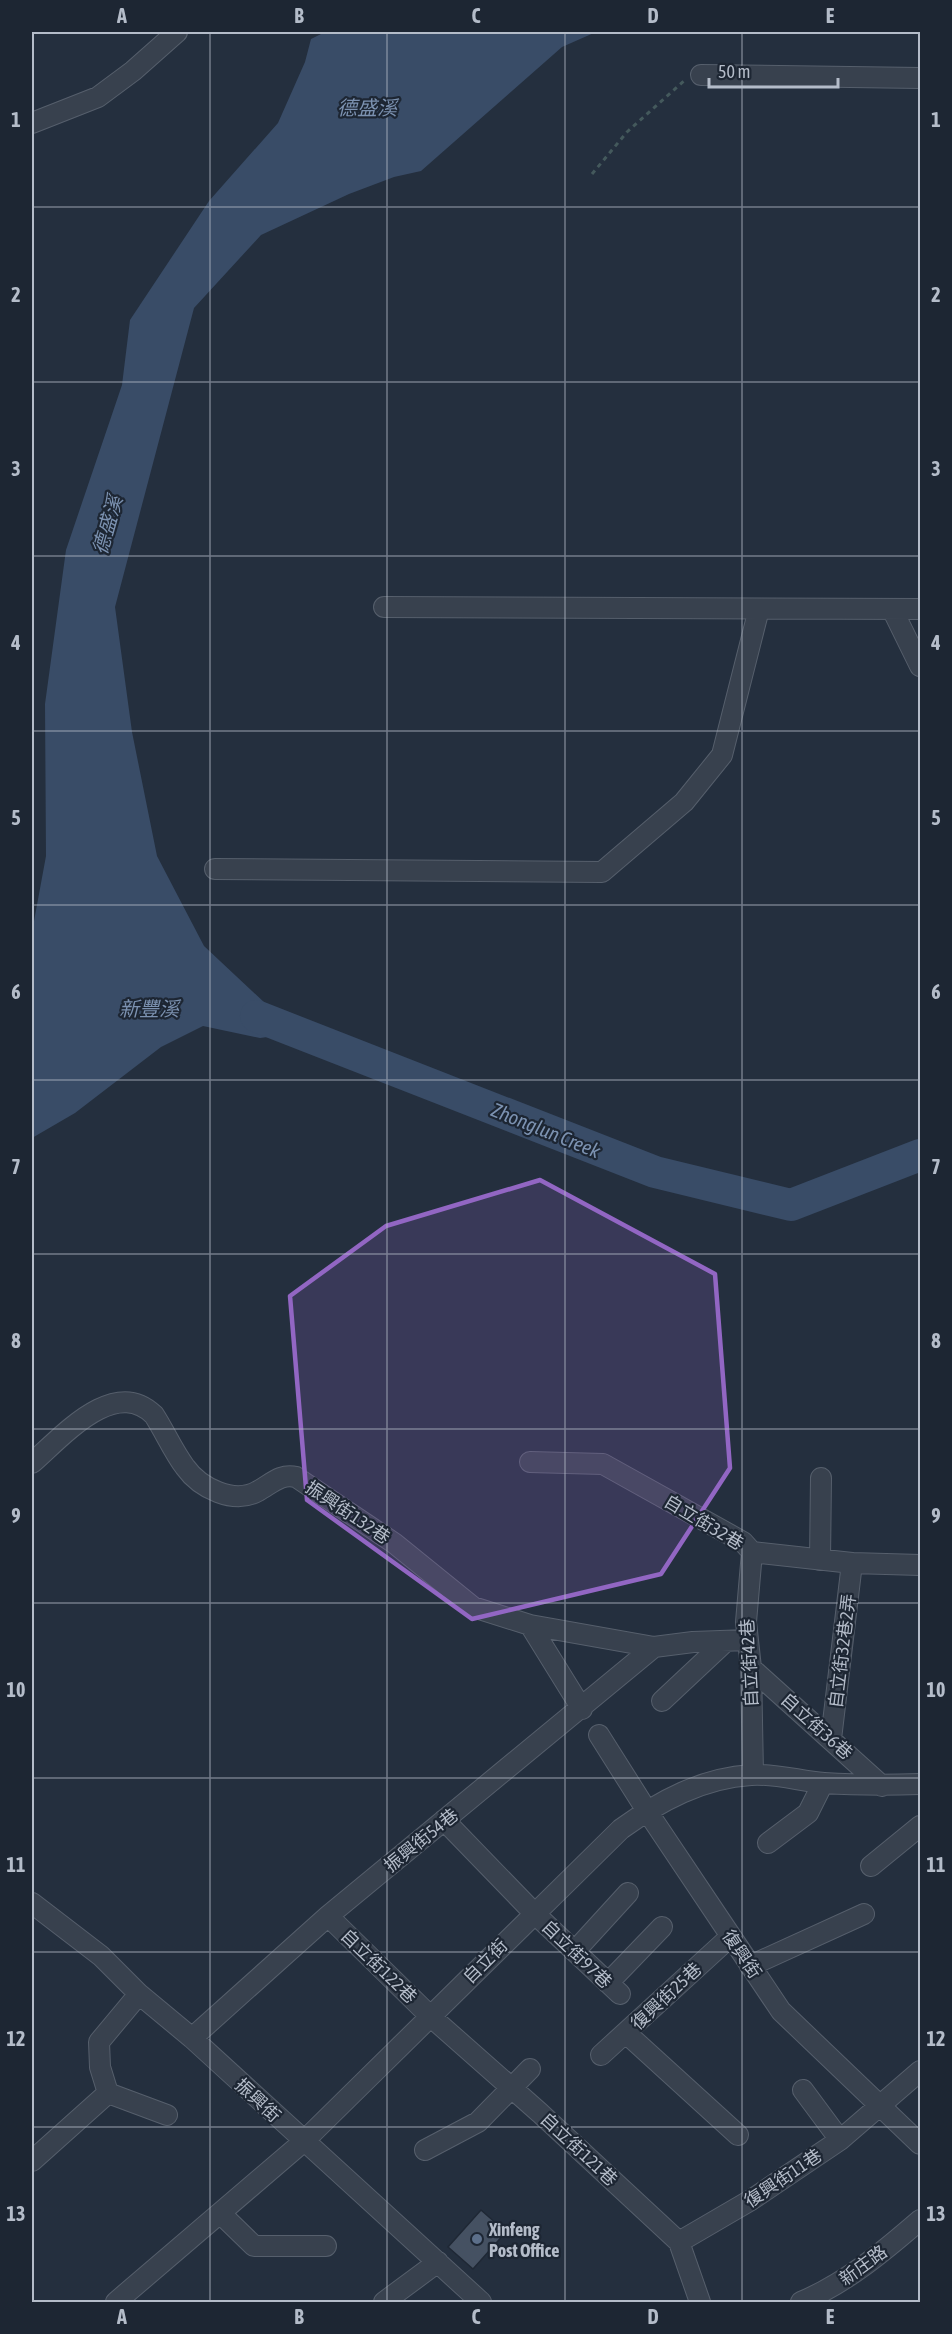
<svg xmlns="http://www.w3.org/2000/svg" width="952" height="2334" font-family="'Asap Condensed','Noto Sans TC',sans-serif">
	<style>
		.water { fill: #394c67 }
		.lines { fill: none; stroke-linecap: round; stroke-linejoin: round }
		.river { stroke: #394c67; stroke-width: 32 }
		.building { fill: #455162; stroke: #1f2835; stroke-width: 1.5 }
		.minor-casing { stroke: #565f6c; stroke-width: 22 }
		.path { stroke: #44595c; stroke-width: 3; stroke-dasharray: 4.5 4.5; stroke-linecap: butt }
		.minor { stroke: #38414e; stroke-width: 20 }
		.marked { fill: #9266c3; fill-opacity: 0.2; stroke: #9266c3; stroke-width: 4.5; stroke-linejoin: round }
		.grid { fill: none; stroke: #b4bcc9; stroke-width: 1.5; stroke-opacity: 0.55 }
		.service-dot { fill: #5c6f8a; stroke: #1d2633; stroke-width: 2 }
		.labels { text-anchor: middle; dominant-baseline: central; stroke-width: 4.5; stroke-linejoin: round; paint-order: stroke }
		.street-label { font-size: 18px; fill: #b4bcc9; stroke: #1d2633 }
		.poi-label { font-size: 18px; font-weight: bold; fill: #b4bcc9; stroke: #1d2633; text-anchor: start }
		.water-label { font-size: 20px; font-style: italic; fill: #7c92b1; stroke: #1d2633 }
		.neatline { fill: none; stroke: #b4bcc9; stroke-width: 2 }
		.grid-label { font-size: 20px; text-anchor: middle; font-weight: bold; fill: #b4bcc9 }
	</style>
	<rect width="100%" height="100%" fill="#242f3e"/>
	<path class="water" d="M325,32H596L562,47L421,171L394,177L349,194L261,235L194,308L115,607L132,732L157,856L204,946L297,1033L260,1038L203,1026L161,1047L75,1113L32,1138V932L46,856L45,704L66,550L122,385L130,320L209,201L278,123L305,62L311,39Z"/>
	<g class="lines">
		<path class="river" d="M256,1016L655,1172L791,1205L920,1155"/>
	</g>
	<path class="building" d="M481,2210L506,2232L473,2269L448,2247Z"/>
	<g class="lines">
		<defs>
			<path id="minor" d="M701,75L920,78
				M32,123L98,97L133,71L177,32
				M384,607L920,609
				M892,609L920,666
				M215,869L602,872L684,802L722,755L759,609
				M530,1462L603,1464L743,1542L752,1552L852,1563L920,1565
				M32,1463C62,1437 114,1376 154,1415C165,1432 173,1451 185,1467C200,1488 234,1505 258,1491C271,1484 281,1473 296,1477L394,1543L473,1607L530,1625L654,1647L693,1642L748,1640
				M752,1552L746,1622L751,1668L753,1774
				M820,1560L821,1478
				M530,1625L582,1709
				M751,1668L882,1786
				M662,1701L725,1642
				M599,1735L647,1811L781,2011L920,2144
				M831,1739L852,1563
				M444,1820L534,1913L620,1994
				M768,1843L808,1813L823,1783
				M871,1866L920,1826
				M32,1903L101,1956L139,1994L192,2038L481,2302
				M328,1916L430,2016L540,2113L679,2242L700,2302
				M575,1951L628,1893
				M750,1966L864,1914
				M608,1983L662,1927
				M626,2033L738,2135
				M192,2038L328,1916L654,1647
				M601,2055L730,1937
				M803,2090L840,2140
				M108,2093L167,2115
				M425,2150L478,2122L530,2069
				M32,2161L108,2093L100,2067L99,2042L139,1994
				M220,2213L254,2246H326
				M679,2242L751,2200L840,2140L920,2071
				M116,2302L303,2142L621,1829C660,1801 702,1778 751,1775C774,1773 800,1781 824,1783C856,1785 888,1785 920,1784
				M384,2302L438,2262
				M801,2302C846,2283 883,2252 920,2220"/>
		</defs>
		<use href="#minor" class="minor-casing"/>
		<path class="path" d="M592,174L627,132L685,80"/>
		<use href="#minor" class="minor"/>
	</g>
	<path class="marked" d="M540,1180L715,1274L730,1468L661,1574L472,1619L307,1500L290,1296L386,1226Z"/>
	<path class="grid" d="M210,32V2302M387,32V2302M565,32V2302M742,32V2302M32,207H920M32,382H920M32,556H920M32,731H920M32,905H920M32,1080H920M32,1254H920M32,1429H920M32,1603H920M32,1778H920M32,1952H920M32,2127H920"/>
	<circle class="service-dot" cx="477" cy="2239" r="6"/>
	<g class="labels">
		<g class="street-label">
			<text transform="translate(348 1512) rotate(34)">振興街132巷</text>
			<text transform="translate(704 1522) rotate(31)">自立街32巷</text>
			<text transform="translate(842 1651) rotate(-83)">自立街32巷2弄</text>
			<text transform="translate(749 1663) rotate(-93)">自立街42巷</text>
			<text transform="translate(817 1726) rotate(42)">自立街36巷</text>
			<text transform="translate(421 1840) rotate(-39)">振興街54巷</text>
			<text transform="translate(577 1954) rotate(44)">自立街97巷</text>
			<text transform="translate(742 1954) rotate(56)">復興街</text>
			<text transform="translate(485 1961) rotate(-45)">自立街</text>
			<text transform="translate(379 1966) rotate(44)">自立街122巷</text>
			<text transform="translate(666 1996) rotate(-43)">復興街25巷</text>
			<text transform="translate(258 2100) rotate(43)">振興街</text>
			<text transform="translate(579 2149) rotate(43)">自立街121巷</text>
			<text transform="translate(783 2178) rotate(-34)">復興街11巷</text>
			<text transform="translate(863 2265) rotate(-36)">新庄路</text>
		</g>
		<g class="poi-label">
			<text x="489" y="2229">Xinfeng<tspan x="489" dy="21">Post Office</tspan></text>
		</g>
		<g class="water-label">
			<text x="367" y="107">德盛溪</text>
			<text transform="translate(107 525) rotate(-74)">德盛溪</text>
			<text x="149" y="1008">新豐溪</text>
			<text transform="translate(546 1130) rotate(22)">Zhonglun Creek</text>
		</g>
	</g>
	<rect width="952" height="2334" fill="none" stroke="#1d2633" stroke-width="66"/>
	<path d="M709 78v9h129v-9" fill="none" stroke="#b4bcc9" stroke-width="3"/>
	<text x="718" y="78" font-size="18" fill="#b4bcc9" stroke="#1d2633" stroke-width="4.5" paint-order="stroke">50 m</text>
	<rect x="33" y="33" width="886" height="2268" class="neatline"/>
	<g class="grid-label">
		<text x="122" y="23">A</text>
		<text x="299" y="23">B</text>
		<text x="476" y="23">C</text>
		<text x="653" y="23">D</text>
		<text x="830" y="23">E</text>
		<text x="16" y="127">1</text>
		<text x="936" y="127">1</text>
		<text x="16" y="302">2</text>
		<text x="936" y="302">2</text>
		<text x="16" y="476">3</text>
		<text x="936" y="476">3</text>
		<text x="16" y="650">4</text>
		<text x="936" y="650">4</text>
		<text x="16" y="825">5</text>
		<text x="936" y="825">5</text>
		<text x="16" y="999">6</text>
		<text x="936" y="999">6</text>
		<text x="16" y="1174">7</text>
		<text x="936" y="1174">7</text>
		<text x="16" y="1348">8</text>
		<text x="936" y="1348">8</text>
		<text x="16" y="1523">9</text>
		<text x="936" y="1523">9</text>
		<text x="16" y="1697">10</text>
		<text x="936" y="1697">10</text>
		<text x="16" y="1872">11</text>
		<text x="936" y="1872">11</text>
		<text x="16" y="2046">12</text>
		<text x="936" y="2046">12</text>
		<text x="16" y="2221">13</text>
		<text x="936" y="2221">13</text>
		<text x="122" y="2324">A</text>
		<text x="299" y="2324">B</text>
		<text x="476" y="2324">C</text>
		<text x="653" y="2324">D</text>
		<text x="830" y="2324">E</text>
	</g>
</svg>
